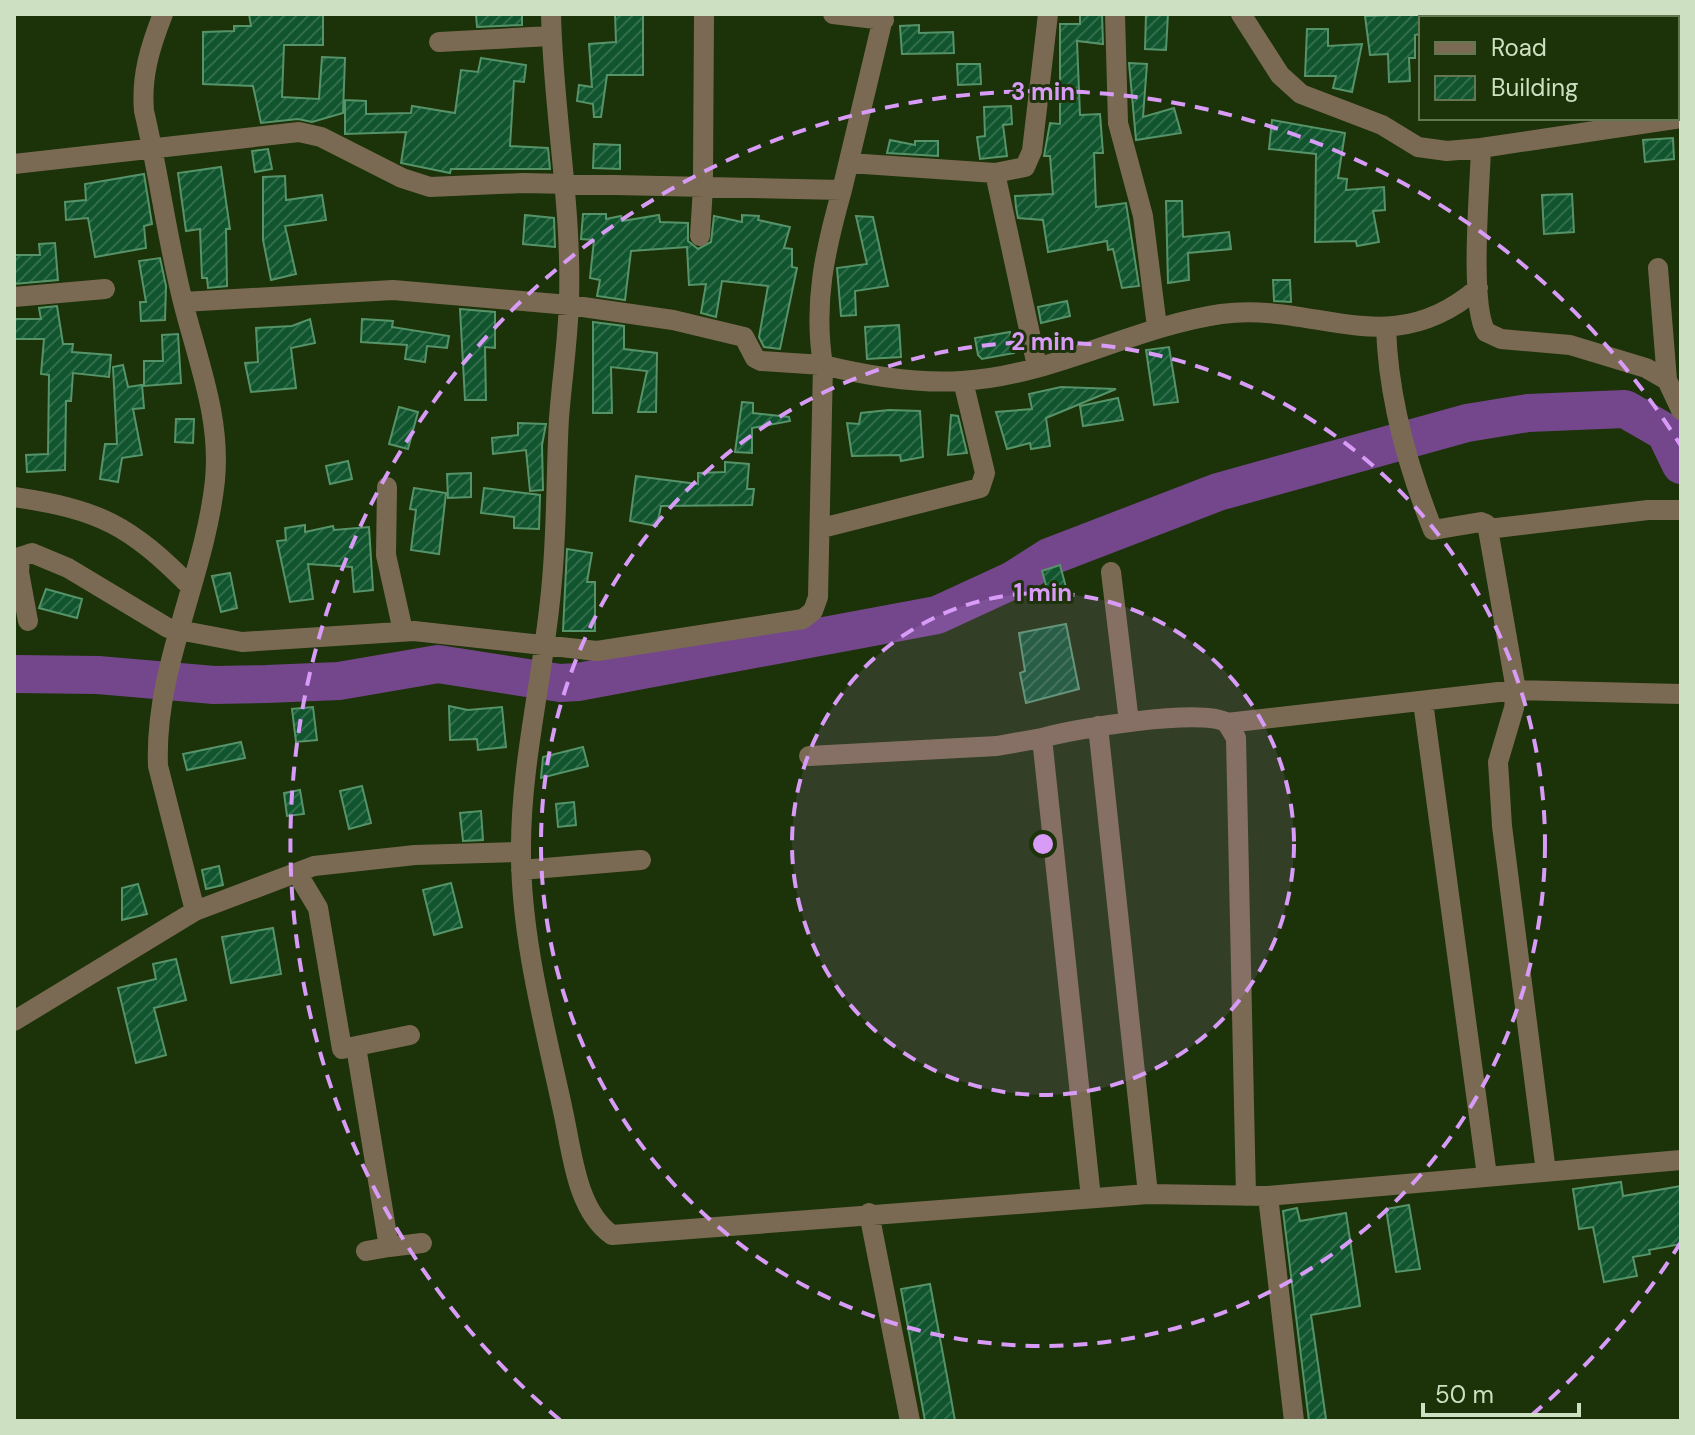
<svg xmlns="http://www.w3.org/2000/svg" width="1695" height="1435" font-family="'DM Sans',sans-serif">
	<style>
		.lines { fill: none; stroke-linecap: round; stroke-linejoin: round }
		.river { stroke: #74478c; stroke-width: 38 }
		.building { fill: url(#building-hatch); stroke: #569369; stroke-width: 2 }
		.minor { stroke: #7b6a53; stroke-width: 20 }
		.ring { fill: none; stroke: #d89bf8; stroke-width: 4; stroke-dasharray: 14 10 }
		.centre { fill: #d89bf8; stroke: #1c3208; stroke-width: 4 }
		.ring-label { font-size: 24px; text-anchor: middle; font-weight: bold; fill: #d89bf8; stroke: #1c3208; stroke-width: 6; stroke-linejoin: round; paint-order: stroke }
	</style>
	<defs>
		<pattern id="building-hatch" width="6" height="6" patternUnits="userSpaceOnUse" patternTransform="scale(2)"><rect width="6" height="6" fill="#10552e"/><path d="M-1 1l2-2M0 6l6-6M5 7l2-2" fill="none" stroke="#326d4b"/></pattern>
	</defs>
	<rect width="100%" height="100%" fill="#1c3208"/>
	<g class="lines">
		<path class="river" d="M14,674L98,675L214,685L267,684L339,681L438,664L560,683L578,682L937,615L1013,580L1049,557L1218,492L1467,423L1528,413L1625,409L1665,432L1681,465"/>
	</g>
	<path class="building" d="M249,14H323V45H284L282,97L319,99L322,57L345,58L343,113L312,122L298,119L261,123L253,86L203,84V32L234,31V26H251Z
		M476,14H522V25L477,27Z
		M615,14H643V75H607L601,117H594L593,104L577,101L579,85L592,87L589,44L616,42Z
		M1080,14H1102L1103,44L1077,41L1080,115L1100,114L1103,153H1094L1096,207L1126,203L1139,286L1122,288L1113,249L1108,250L1107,241L1048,252L1043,220L1018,218L1016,207L1015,196L1053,194L1050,156H1044L1050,123L1060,124V24H1080Z
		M1146,14H1168L1166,50L1145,49Z
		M1421,14V34L1415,35V58H1409L1410,81L1389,82L1388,54L1370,55L1365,16Z
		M919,25V33L953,32L954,53L902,54L900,26Z
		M1307,29H1328V46L1362,44L1352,92L1333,88L1336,76H1305Z
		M481,58L526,65L524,82L514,81L510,146L548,148L550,169H451L450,173L401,163L406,132L345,134V100L366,101V114L411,113L412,106L455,113L461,70L478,72Z
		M1129,63L1147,64L1143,117L1174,108L1181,133L1136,140Z
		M957,64H980L981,84L958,85Z
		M1011,106L1012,124L1003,125L1007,156L980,159L977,137L985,136L984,107Z
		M1272,120L1345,133L1338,178L1347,179L1346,190L1384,187L1385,210L1373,211L1379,242L1357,246L1356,241L1315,242L1316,154L1269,149Z
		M1673,138L1674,159L1645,162L1643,140Z
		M890,140L915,145V141H938V156L887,153Z
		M594,144L620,145V169L593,168Z
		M268,149L272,169L255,172L252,151Z
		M221,167L230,229H226L227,286L208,288L207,278H202L200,229L186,231L178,173Z
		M144,174L152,224L144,226L146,248L95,257L88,218L66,220L65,202L86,200L85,184Z
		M285,176L286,200L322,195L326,220L285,226L296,274L271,280L263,240V177Z
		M1572,194L1574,232L1544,234L1542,195Z
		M1166,201H1182L1183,237L1229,232L1231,249L1188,253L1189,280L1168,283Z
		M583,214H606V219L621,216L622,221L659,215L660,222L688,223V241L698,249L711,242L714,216L742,222V215L759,216L758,220L790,227L784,248L792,249V267L797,268L780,349L764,347L759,337L768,286L722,281L716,317L701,313L706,284L689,285L687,247L631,251L625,300L597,296L600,280L590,278L594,240L581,239Z
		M525,215L554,218L555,247L523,244Z
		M856,216L873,217L888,286L855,291L856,315L841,316L837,268L867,264Z
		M55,243L58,280L14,284V255H40L39,244Z
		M160,258L166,286L165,320L141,321L140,302H146L139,261Z
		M1273,280H1290L1291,302L1274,301Z
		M1067,301L1070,316L1041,323L1038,307Z
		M57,306L63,344H73L72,352L111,355L109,377L73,373L71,401H66L65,470L27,472L26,455L48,454L49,375L41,374L44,339H14V319H41L39,308Z
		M460,309L495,312V348L485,347L486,400H465Z
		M310,319L315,343L291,348L296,388L251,392L245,363L258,362L256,328L292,326Z
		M362,319L393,321L392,327L449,336L447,348L427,346L425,362L405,359L407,345L361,342Z
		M593,322L624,326V349L657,353L656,412H638L647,371L611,367L612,413H593Z
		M899,325L901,357L867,359L865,327Z
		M1010,332L1014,353L982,359L978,355L975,338Z
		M178,334L181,383L144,386V361H163L162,335Z
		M1169,347L1178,402L1154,405L1146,350Z
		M123,365L128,387L142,385L144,408L133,409L142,455L122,458L118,482L100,479L105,444H117L113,367Z
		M1061,387L1116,389L1046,418L1050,446L1031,449L1030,443L1007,449L996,412L1032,409L1029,394Z
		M1118,398L1123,420L1083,426L1080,406Z
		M742,402L753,403V413L789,417L790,421L752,428V453L735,452Z
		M399,407L418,412L408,449L389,444Z
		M889,410L920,411L923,457L901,461L900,455L852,456L847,423L859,424L861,413Z
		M951,415L958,416L967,453L948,455Z
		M176,419H194L193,443L175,442Z
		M518,423L546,424L542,445L543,490L530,491L526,450L493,454L492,438L518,435Z
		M348,461L352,479L330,484L326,466Z
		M725,462L749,464L747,489H754L752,505L661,506L657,526L630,521L636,476L698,484V473L725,472Z
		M471,473V497L448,498L447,474Z
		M414,488L446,493L439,554L411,550L416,510L410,509Z
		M484,488L540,495L539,529L514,528V517L481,513Z
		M305,525V532L333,526L334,530L369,527L373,590L354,592L352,567L308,564L313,599L290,602L277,541L286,540L285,528Z
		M567,549L592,553L587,582H595V631H563Z
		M1060,565L1067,591L1049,596L1042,571Z
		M230,573L237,608L221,612L212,576Z
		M46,589L82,599L77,618L39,608Z
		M1066,624L1079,689L1026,703L1020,673L1025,671L1019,633Z
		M449,706L468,710L502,707L506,747L478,750L477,739L450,740Z
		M313,707L317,740L296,742L292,709Z
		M241,742L245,758L187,770L183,754Z
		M583,747L588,766L541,778L543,757Z
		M362,786L371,823L349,829L340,791Z
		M300,790L304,814L287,816L284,793Z
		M574,802L576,825L558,827L556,804Z
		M481,811L483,840L463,841L460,813Z
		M219,866L223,885L206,889L202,870Z
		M451,883L462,927L434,935L423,890Z
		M138,884L147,914L122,920V888Z
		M273,928L281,974L231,983L222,937Z
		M176,959L186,1000L154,1008L166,1055L136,1063L118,988L156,979L153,964Z
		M1621,1182L1623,1196L1681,1186V1244L1649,1250L1650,1254L1633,1257L1637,1276L1604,1282L1593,1227L1579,1229L1573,1189Z
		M1409,1205L1420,1269L1396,1272L1386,1209Z
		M1297,1208L1300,1221L1346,1213L1360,1306L1311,1315L1326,1419L1309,1421L1283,1211Z
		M930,1284L949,1387L955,1421H925L901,1289Z"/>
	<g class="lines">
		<path class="minor" d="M163,14C150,47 141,76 144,111C159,174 167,239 183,302C198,362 221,418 215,480C205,577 154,667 158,766L195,911
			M551,14C553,110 572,204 569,300C568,340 562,379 559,418C556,472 557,526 552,580C545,671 520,762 521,853C521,939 545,1027 563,1111C572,1151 576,1210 612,1235L1148,1194L1268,1196L1681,1160
			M833,14L884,20
			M1115,14L1118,123L1143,216L1157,327
			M1241,14L1280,75L1301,94L1382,125L1418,147L1447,151L1481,148L1681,118
			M1537,14L1541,18
			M439,42L551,36
			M1481,148C1480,186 1469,304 1486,332L1501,339L1570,345L1646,368L1667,380L1681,410
			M849,163L995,173L1025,167L1032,151L1048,14
			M14,164L299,132L321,137L402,178L430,187L523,183L842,190L884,14
			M995,173L1037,366
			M703,176L704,14
			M842,190C825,250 813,303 823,365C868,376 916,384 962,381C1051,376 1133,327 1221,314C1316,301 1389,365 1478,288
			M700,236L703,187
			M1658,268L1667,380
			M14,297L105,289
			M1386,327C1388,398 1407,465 1433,530L1481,522L1486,524L1488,529L1516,690L1514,708L1498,762L1502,826L1546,1172
			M387,487L386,555L403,631
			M14,497C101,510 129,525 191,587
			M822,528L980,488L985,473L963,381
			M1488,529L1648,510H1681
			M1111,572L1129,722
			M28,621L19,572L20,557L32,553L68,568L168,628L242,642L414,631L597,651L803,619L813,611L818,597L823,365L761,361L755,358L744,337L673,320L569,305L393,290L183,302
			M1423,702L1487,1176
			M1227,723L1516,690L1681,694
			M1098,726L1148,1194
			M809,756L997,746L1042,738
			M521,870L641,860
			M297,873L318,908L342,1049L410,1035
			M14,1021L195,911L314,866L415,855L521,852
			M356,1047L389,1247L422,1243
			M1268,1196L1294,1421
			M1091,1198L1042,738C1072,729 1204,707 1227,723L1236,738L1246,1196
			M869,1213L910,1421
			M366,1251L389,1247"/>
	</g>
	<circle cx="1043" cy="844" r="251" fill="#d89bf8" fill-opacity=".12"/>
	<g class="ring">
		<circle cx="1043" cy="844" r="251"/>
		<circle cx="1043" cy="844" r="502"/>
		<path d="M1681 1242A752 752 0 0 1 1526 1420M560 1420A752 752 0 1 1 1681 446"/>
	</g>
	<circle cx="1043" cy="844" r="12" class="centre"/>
	<g class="ring-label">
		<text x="1043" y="100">3 min</text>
		<text x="1043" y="350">2 min</text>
		<text x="1043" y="601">1 min</text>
	</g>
	<rect width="1695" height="1435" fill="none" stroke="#cee0c2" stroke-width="32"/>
	<rect x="1419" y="16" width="260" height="104" fill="#1c3208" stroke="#637852" stroke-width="2"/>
	<rect x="1435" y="42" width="40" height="12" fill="#7b6a53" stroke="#637852" stroke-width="2"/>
	<text x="1491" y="56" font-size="24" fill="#cee0c2">Road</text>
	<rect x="1435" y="76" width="40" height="24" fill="url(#building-hatch)" stroke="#637852" stroke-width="2"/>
	<text x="1491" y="96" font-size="24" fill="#cee0c2">Building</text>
	<path d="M1423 1403v12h156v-12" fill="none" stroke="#cee0c2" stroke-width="4"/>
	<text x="1435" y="1403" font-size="24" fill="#cee0c2" stroke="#1c3208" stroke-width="6" paint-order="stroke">50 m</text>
</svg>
